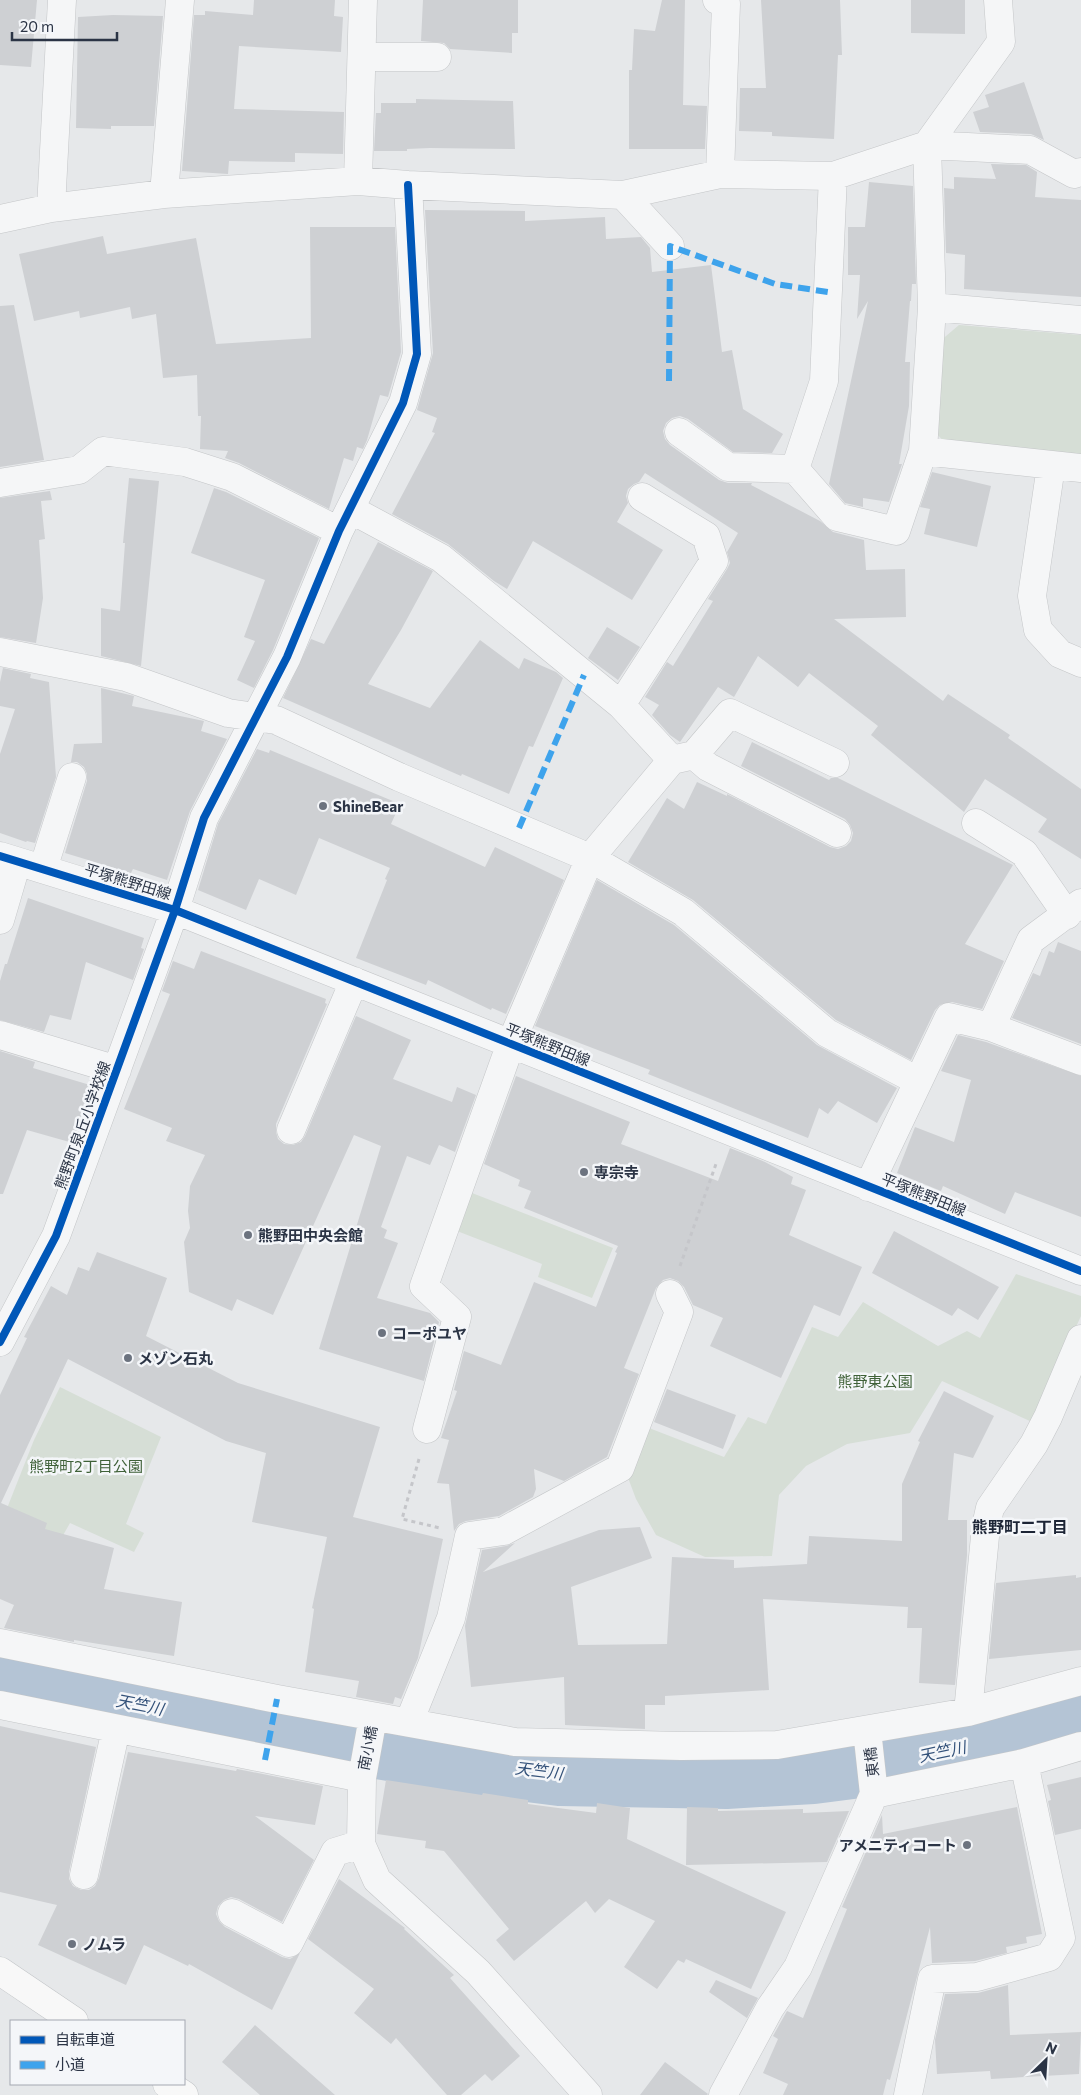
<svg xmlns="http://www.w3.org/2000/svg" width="1081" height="2095" font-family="Commissioner,'Noto Sans JP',sans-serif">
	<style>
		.green { fill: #d6ded6 }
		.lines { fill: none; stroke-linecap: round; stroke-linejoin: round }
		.river { stroke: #b4c4d5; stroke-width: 64 }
		.building { fill: #ced0d3 }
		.minor-casing { stroke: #c4c6c8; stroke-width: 29 }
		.major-casing { stroke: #c2c5c8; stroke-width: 29 }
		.path { stroke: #c5c6ca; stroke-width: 3; stroke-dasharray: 4 4; stroke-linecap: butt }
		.minor { stroke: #f5f6f7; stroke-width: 28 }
		.major { stroke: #f8f8f8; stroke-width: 28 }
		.quiet { stroke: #3ea3ec; stroke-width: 6; stroke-dasharray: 12 6; stroke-linecap: butt }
		.cycleway-casing { stroke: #f4f6f9; stroke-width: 11 }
		.cycleway { stroke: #0057b8; stroke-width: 8 }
		.poi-dot { fill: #6c737f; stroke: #f4f6f9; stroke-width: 2 }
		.labels { text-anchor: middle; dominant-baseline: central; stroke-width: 5; stroke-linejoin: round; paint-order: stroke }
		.poi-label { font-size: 15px; font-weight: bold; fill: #2b3445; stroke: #f4f6f9; text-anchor: start }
		.street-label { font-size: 15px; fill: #2b3445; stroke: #f4f6f9 }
		.park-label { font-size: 15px; fill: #3f6138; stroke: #f4f6f9 }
		.neighbourhood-label { font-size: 16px; font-weight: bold; fill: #1d2536; stroke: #f4f6f9 }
		.water-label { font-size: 16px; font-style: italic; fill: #34527a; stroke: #f4f6f9 }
	</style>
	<rect width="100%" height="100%" fill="#e6e8ea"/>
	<path class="green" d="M959,325L1081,335V455L947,445L937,434L939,342Z
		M472,1193L613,1248L592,1298L538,1277L542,1264L457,1231Z
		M1016,1274L1081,1296V1316L1032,1422L942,1381L910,1433L847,1444L806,1466L779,1495L772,1556L705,1557L656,1535L636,1499L627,1475L649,1428L724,1457L748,1417L766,1424L812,1327L838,1337L863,1302L938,1346L967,1331L980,1338Z
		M60,1387L161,1437L126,1524L144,1533L134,1552L70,1523L49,1560L0,1526L34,1440Z"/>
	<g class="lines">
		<path class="river" d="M0,1675L262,1728L481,1764L560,1774L726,1777L813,1772L883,1763L1025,1733L1081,1718"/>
	</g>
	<path class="building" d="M0,0H37L31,67L0,65Z
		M254,0H335L334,16L343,17L341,52L239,46L234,109L344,112L343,154L295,153V162L229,161L228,174L182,171L194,15H205V11L253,15Z
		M423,0H518V33H512V53L450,49L444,43L421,41Z
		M662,0H685L683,105L707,106L705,149H629V70H632L634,29L655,31Z
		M761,0H840L842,55H838L834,139L772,136V132L739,131L740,88H766Z
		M911,0H965V34L911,33Z
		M113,15L163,16L154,126H111V129L76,128L78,17Z
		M1024,82L1044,140L1031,134L980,132L973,112L989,107L985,95Z
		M416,99L513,101L515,149L430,148L407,149V151H374L376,113H381V103H416Z
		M991,164L1026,165L1037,172L1035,197L1081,200V297L964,289L965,255L946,253L944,188L954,189V177L996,179Z
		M869,182L913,186L916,284H912L911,301H910L905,362H910L909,406L899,464H902L889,502L863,498V507L845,503L829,484L868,301L857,319L860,275H848V227H865Z
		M425,210L525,211V221L605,217L606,239L641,237L650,248L652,272L711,265L722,352L732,350L743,409L783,434L772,453L733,452L688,419L680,416L672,418L666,423L663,431L665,439L670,445L719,480L728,483H752L751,485L820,521L833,532L864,540L866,570L905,569L906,617L834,619L943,701L948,694L1010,735L1008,738L1081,789V859L1038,832L1047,819L985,779L964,812L871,735L878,726L809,673L798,687L758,656L734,697L718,687L680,742L670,735L652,715L659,705L645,697L667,662L673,666L713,601L708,599L727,569L730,563L727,552L738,533L645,473L639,482L634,484L628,489L626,496L628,503L617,522L663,550L632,600L533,541L507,589L494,581L448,544L392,514L435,433L432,432L437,418L417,410L433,353Z
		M310,227H395L401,352L388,397L380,395L367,440L363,449L357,447L353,461L344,458L329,509L239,463L225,458L228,451L200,449L201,416H198L197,375L163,378L156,314L132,319L130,307L80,318L79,311L34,321L19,254L103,236L107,254L196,238L216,344L311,338Z
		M14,305L44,460L0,467V306Z
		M932,472L991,486L977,547L924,534L930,509L920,507Z
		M129,478L159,481L141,666L101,656V608L120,611L125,543H123Z
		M214,488L226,492L319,538L273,650L254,688L237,680L255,641L244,637L265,580L191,553Z
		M50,491L52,500L41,501L45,539L39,540L43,598L36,643L0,637V498Z
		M378,542L433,571L401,630L368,684L430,708L480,640L519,669L524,658L556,672L563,678L533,747L529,746L509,794L462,774L461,776L283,698L311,639L324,644Z
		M607,627L640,647L618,680L588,658Z
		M3,668L31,674L30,678L49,682L56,777L35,843L27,841L26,842L0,833V754L15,709L0,706V682Z
		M101,688L134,696L132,706L204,721L201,731L227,739L190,811L167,880L133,869L131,873L65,853L87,781V774L84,767L77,762H71L74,744L102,743Z
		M752,742L829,780L831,778H838L1013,865L965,944L1004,961L982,1009L952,1002L940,1005L935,1010L911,1060L836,1020L693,900L628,862L667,798L684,809L697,782L727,796V794L830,847L838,849L846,846L851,841L853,833L850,825L845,819L741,766Z
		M257,749L269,753L270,750L400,804L391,824L485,867L495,847L564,880L506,1014L492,1008L491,1010L428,980L426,985L356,958L387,880L385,879L390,868L319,838L296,895L259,879L246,910L198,890L218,824Z
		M597,880L674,925L817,1045L897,1088L877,1123L838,1101L828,1114L819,1108L808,1138L648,1074L650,1070L535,1026Z
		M28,898L144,938L141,948L144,949L133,980L86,962L71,1020L50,1015L44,1032L0,1020V981L5,964H7Z
		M1058,942L1081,951V1044L1012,1018L1033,973L1040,976L1049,951L1054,953Z
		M201,951L326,999L325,1003L327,1004L276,1124V1132L278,1139L284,1144L293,1145L301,1142L305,1136L356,1016L411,1040L393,1079L452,1102L457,1087L476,1095L455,1152L439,1145L430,1165L407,1156L381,1227L387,1230L384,1238L398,1243L377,1298L430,1313L439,1322L424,1381L319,1349L381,1146L354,1135L273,1315L237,1299L232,1311L189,1292L184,1242L190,1228L188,1211L190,1186L205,1155L166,1141L172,1128L124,1109L170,994L162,991L173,961L194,969Z
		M958,1035L986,1042L1081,1076V1217L1015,1192L1005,1214L943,1186L941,1191L897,1173L915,1127L954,1142L971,1080L941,1071Z
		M0,1051L35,1062L33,1068L90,1085L73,1143L27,1130L3,1194H0Z
		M516,1076L630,1122L621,1144L718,1181L730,1148L765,1162L793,1177L791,1184L806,1190L789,1235L862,1267L840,1316L814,1305L781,1378L710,1346L723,1318L693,1305L684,1287L678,1281L670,1278L663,1280L656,1288L624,1368L639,1374L607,1457L564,1481L534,1469L536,1489L533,1497L499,1516L466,1521L459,1524L454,1531L449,1484L437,1483L449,1440L441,1438L457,1391L454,1390L464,1351L501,1365L534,1282L596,1307L617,1253L615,1252L618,1246L524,1208L531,1191L518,1186L520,1180L484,1164Z
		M894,1231L999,1287L978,1320L958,1308L952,1316L872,1273Z
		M97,1252L167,1278L146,1336L238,1383L380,1427L353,1517L443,1539L418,1658L401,1699L395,1697L393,1704L356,1697L359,1681L305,1672L314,1609L312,1608L327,1537L252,1522L266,1453L226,1441L68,1359L1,1503L47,1523L45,1529L114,1548L104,1589L182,1602L174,1656L74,1640V1642L4,1628L14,1605L0,1599V1395L27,1338L24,1337L51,1286L67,1295L78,1267L89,1271Z
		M667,1389L736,1415L723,1449L654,1422Z
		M944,1391L994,1416L973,1458L954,1453L948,1520H967V1555L955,1685L919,1683L922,1628H907L908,1607L763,1599L769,1690L665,1696V1705H645V1729L565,1725L564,1677L471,1687L465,1626L482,1550L506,1546L515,1543L483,1572L599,1530L640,1527L652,1558L571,1587L578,1645L667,1644L672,1557L734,1560V1568L807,1564L809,1536L902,1541V1484L920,1442L918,1441Z
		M1076,1575V1578L1081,1577V1650L989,1659L996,1583Z
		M0,1726L96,1747L69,1872V1879L73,1886L81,1890H89L95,1886L99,1878L128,1752L236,1771L237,1769L323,1786L315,1825L255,1816L314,1860L282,1922L239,1899L231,1897L224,1900L218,1906L216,1914L219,1921L225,1927L282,1957L290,1959L300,1953L272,2010L189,1964L188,1966L144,1945L126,1985L38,1945L57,1905L0,1892Z
		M1081,1777V1829L1055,1835L1048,1801L1051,1800L1047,1785Z
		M386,1780L482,1795L483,1793L528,1800V1804L596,1813L597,1803L630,1808L627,1839L786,1912L751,1989L686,1959L684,1963L678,1960L657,1989L624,1967L655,1921L609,1899L595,1913L586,1901L514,1961L496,1940L509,1929L444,1851L425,1848L426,1841L377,1834Z
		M687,1807L718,1808V1811L803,1809V1813L849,1811L827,1862L686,1865Z
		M1017,1807L1042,1934L1026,1937L1027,1943L1006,1947L1007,1953L975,1961L932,1963L930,1927L890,2080L887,2079L883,2095H783L788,2084L763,2073L778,2039L773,2036L787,2011L803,2018L847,1909L842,1907L882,1815L883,1834Z
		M339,1879L405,1928L404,1929L454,1975L450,1978L520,2056L492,2081L485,2074L461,2095H447L396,2038L391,2044L354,2013L374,1989L308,1939Z
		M716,1980L758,1998L747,2018L709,1992Z
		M1008,1985L1010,2035L1081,2032L1079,2074L991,2079L990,2071L937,2074L935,2040L945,1994L978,1993Z
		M255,2025L335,2095H260L222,2062Z
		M665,2062L708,2094L707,2095H640Z"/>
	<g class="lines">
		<defs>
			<path id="minor" d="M717,0L726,4L720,174
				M362,57H437
				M358,181L363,0
				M164,194L180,0
				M623,195L670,246
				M51,208L62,0
				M0,219L51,208L164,194L358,181L408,185L623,195L720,174L833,176L927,145L1001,42L998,0
				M932,307L1081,320
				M679,432L728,467L795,469L837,517L896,531L923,451L932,307L927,145L1030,150L1074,174L1081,172
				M923,451L1081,468
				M1051,466L1032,596L1038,630L1060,654L1081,663
				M795,469L824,381L833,176
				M0,483L79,470L103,451L185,462L232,477L339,531
				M350,509L441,558L621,705L672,760
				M0,652L126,677L228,713L276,720L399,777L590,858L683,912L827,1033L918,1081
				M621,705L714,561L706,536L642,497
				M694,755L708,767L837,833
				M976,823L1024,853L1067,915
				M0,856L175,910L1081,1271
				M43,869L72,777
				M1081,903L1031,940L991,1027L1081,1061
				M0,920L17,862
				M0,1035L117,1070
				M291,1130L354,981
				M868,1187L949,1017L991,1027
				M0,1342L56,1236L175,910L204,818L287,657L339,531L403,403L417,354L408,185
				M427,1429L457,1317L424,1286L511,1043L590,858L672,760L694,755L730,713L835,763
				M0,1643L277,1699L515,1742L681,1746L777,1745L968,1712L1081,1681
				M0,1705L362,1778L361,1844L377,1880L478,1972L588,2095
				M968,1712L986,1526L990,1508L1034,1444L1048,1417L1081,1339
				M409,1722L451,1618L469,1536L504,1531L620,1468L679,1312L670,1294
				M867,1730L874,1794
				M362,1778L373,1717
				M874,1794L1024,1763L1081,1746
				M84,1875L116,1729
				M232,1913L289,1943L335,1852L361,1844
				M723,2095L770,2008L798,1967L874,1794
				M908,2095L932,1979L977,1977L1049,1957L1061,1938L1024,1763"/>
			<path id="major" d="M0,1971L74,2021
				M167,2084L184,2095"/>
		</defs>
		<use href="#minor" class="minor-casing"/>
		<use href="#major" class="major-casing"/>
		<path class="path" d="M680,1266L717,1161
			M419,1459L402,1519L440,1528"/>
		<use href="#minor" class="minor"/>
		<use href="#major" class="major"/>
		<path class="quiet" d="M669,381L670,246L775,284L828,292
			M519,828L584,675
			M265,1760L277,1699"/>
		<defs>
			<path id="cycleway" d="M0,856L175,910L1081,1271
				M0,1342L56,1236L175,910L204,818L287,657L339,531L403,403L417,354L408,185"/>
		</defs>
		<use href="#cycleway" class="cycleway-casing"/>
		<use href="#cycleway" class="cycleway"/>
	</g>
	<g class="poi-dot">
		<circle cx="323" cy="806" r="5"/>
		<circle cx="584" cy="1172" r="5"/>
		<circle cx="248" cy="1235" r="5"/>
		<circle cx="382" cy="1333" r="5"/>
		<circle cx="128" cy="1358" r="5"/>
		<circle cx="967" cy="1845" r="5"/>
		<circle cx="72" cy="1944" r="5"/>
	</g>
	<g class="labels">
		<g class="poi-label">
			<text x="333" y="806">ShineBear</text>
			<text x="594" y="1172">専宗寺</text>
			<text x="258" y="1235">熊野田中央会館</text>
			<text x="392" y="1333">コーポユヤ</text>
			<text x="138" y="1358">メゾン石丸</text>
			<text x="957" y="1845" text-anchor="end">アメニティコート</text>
			<text x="82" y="1944">ノムラ</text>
		</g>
		<g class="street-label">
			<text transform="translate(128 881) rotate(17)">平塚熊野田線</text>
			<text transform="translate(548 1044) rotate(22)">平塚熊野田線</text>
			<text transform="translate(82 1125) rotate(-70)">熊野町泉丘小学校線</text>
			<text transform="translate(924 1194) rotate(22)">平塚熊野田線</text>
			<text transform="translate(367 1748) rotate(-79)">南小橋</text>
			<text transform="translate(871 1762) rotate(-97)">東橋</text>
		</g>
		<g class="park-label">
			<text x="875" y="1381">熊野東公園</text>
			<text x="86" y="1466">熊野町2丁目公園</text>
		</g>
		<g class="neighbourhood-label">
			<text x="1020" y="1526">熊野町二丁目</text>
		</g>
		<g class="water-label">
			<text transform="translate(140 1704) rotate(11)">天竺川</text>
			<text transform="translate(942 1751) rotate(-12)">天竺川</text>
			<text transform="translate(539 1770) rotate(7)">天竺川</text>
		</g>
	</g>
	<rect x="10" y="2020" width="175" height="65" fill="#f4f6f9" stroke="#a4a8b1"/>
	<rect x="20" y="2036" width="25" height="8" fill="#0057b8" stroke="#a4a8b1"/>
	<text x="55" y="2045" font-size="15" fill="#2b3445">自転車道</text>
	<rect x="20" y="2061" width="25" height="8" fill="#3ea3ec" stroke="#a4a8b1"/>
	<text x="55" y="2070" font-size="15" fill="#2b3445">小道</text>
	<g transform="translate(1046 2060) rotate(25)" stroke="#f4f6f9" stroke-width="4" paint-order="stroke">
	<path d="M0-4L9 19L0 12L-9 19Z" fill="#2b3445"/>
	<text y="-8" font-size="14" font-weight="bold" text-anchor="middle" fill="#2b3445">N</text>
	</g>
	<path d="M12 32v8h105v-8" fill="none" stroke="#2b3445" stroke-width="2.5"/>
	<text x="20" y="32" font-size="15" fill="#2b3445" stroke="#f4f6f9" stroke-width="4" paint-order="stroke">20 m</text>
</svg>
